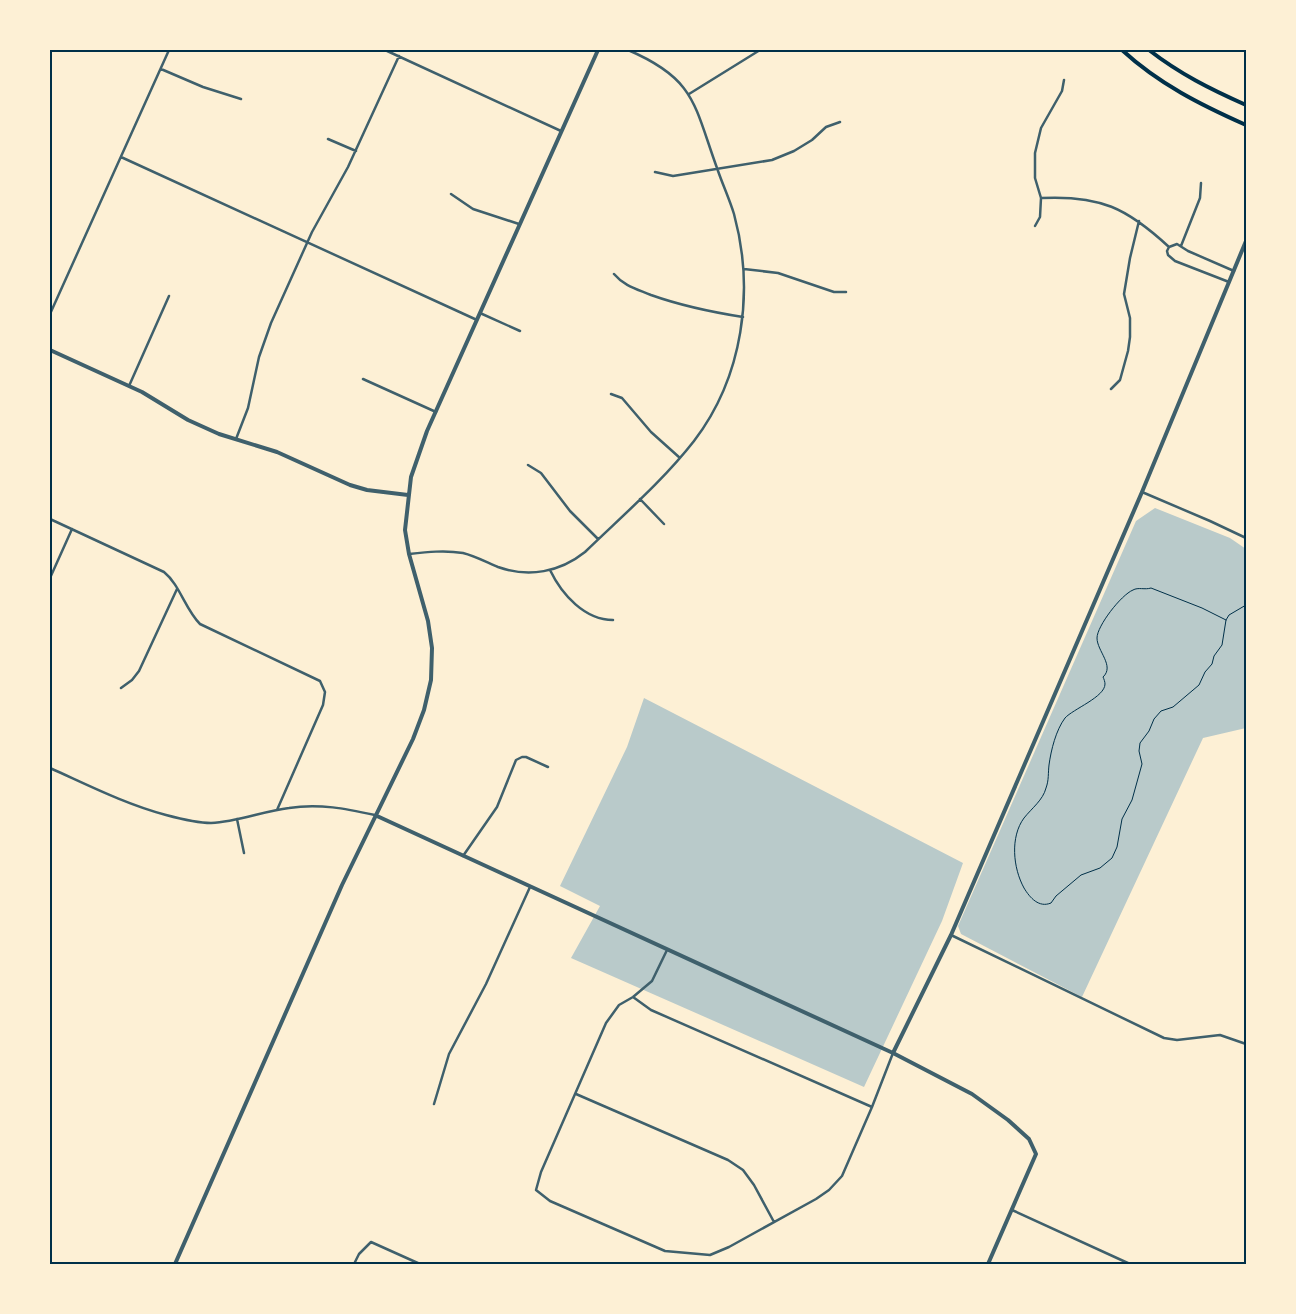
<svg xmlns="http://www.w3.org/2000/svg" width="1296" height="1314" font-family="'IBM Plex Sans',sans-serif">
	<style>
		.green { fill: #b9caca }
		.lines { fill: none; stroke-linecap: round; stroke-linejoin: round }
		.path { stroke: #003049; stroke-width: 1 }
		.minor { stroke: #3f606c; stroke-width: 2.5 }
		.tertiary { stroke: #3f606c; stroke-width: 4 }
		.secondary { stroke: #003049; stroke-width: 4 }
		.neatline { fill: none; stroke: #003049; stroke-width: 2 }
	</style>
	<rect width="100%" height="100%" fill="#fdf0d5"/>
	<path class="green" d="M1155,508L1230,538L1246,549V728L1203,738L1082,997L961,934L958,926L1136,521Z
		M644,698L963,863L942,921L864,1087L571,958L600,906L560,886L627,747Z"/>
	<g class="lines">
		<path class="path" d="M1226,620L1202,608L1151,588C1145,590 1138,587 1133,590C1121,595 1097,626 1097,638C1097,651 1115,666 1103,677C1104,679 1105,682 1105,684C1105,697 1073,709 1065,718C1056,730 1051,750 1049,765C1048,773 1049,780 1046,788C1043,800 1032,808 1024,818C1010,837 1013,868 1024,888C1030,898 1039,908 1051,903L1056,896L1081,875L1100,868L1112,858L1117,847L1122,819L1132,800L1142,764L1139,751L1140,743L1149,731L1154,719L1161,711L1173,707L1199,685L1205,672L1212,664L1214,656L1222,645L1226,620L1229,615L1246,605"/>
		<path class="minor" d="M385,50L561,131
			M161,69L203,87L241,99
			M689,94L760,50
			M328,139L356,151
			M121,157L477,320
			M655,172L673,176L772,160L794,151L812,140L826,127L840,122
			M451,194L473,209L519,224
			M1041,198C1100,195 1127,208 1169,247
			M1035,226L1040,217L1041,198L1035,178V153L1041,128L1062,91L1064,80
			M1181,246L1200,198L1201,183
			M1169,247L1167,251L1168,255L1175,261L1229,282
			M1169,247L1177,244L1188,251L1234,271
			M744,269L778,273L834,292H846
			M614,274C624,286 637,289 651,295C682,306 711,312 743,317
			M480,313L520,331
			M50,314L169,50
			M363,379L436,412
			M129,386L169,296
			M1111,389L1120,380L1128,351L1130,337V318L1124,294L1130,258L1139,221
			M611,394L622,398L651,432L680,458
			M236,439L248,408L259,357L271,323L312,232L348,167L399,56
			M528,465L541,473L570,511L598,539
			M1142,492L1210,521L1246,538
			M640,499L664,524
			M50,519L164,572C180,585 185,609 200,624L320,681L325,692L323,705L277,810
			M409,554C427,552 445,550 463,553C475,556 486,562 498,567C529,578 560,572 585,552C622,516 662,482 694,441C743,377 755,291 734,214C729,198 722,183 717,168C694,105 696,79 628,50
			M550,570C562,595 585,620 613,620
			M50,578L72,529
			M121,688L132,680L139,671L177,589
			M50,768C88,785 125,804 166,815C181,819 196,823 211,823C238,822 263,811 289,808C319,803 347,809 375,815
			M237,819L244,853
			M463,856L497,807L516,760L522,757H526L548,767
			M951,935L1164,1038L1177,1040L1220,1035L1246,1044
			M633,997L651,1010L872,1107L842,1176L829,1190L816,1199L729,1247L710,1255L665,1251L550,1201L536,1190L541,1172L606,1023L619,1005L633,997L652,981L667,950
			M576,1094L728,1160L743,1170L754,1185L774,1222
			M434,1104L449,1054L486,984L530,887
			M872,1107L893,1053
			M1012,1210L1130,1264
			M354,1264L359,1254L371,1242L420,1264"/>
		<path class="tertiary" d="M50,350L142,392L188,420L219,434L277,452L350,485L367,490L408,495
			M377,816L893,1053L972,1094L1008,1120L1029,1139L1036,1154L988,1264
			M893,1053L951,935L1142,492L1246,241
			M175,1264L342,885L413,739L424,710L431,680L432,648L428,621L409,554L405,530L411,477L427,431L598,50"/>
		<path class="secondary" d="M1122,50C1159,84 1201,105 1246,125
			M1149,50C1180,74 1210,89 1246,105"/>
	</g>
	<rect width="1296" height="1314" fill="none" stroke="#fdf0d5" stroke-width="102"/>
	<rect x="51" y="51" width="1194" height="1212" class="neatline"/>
</svg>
